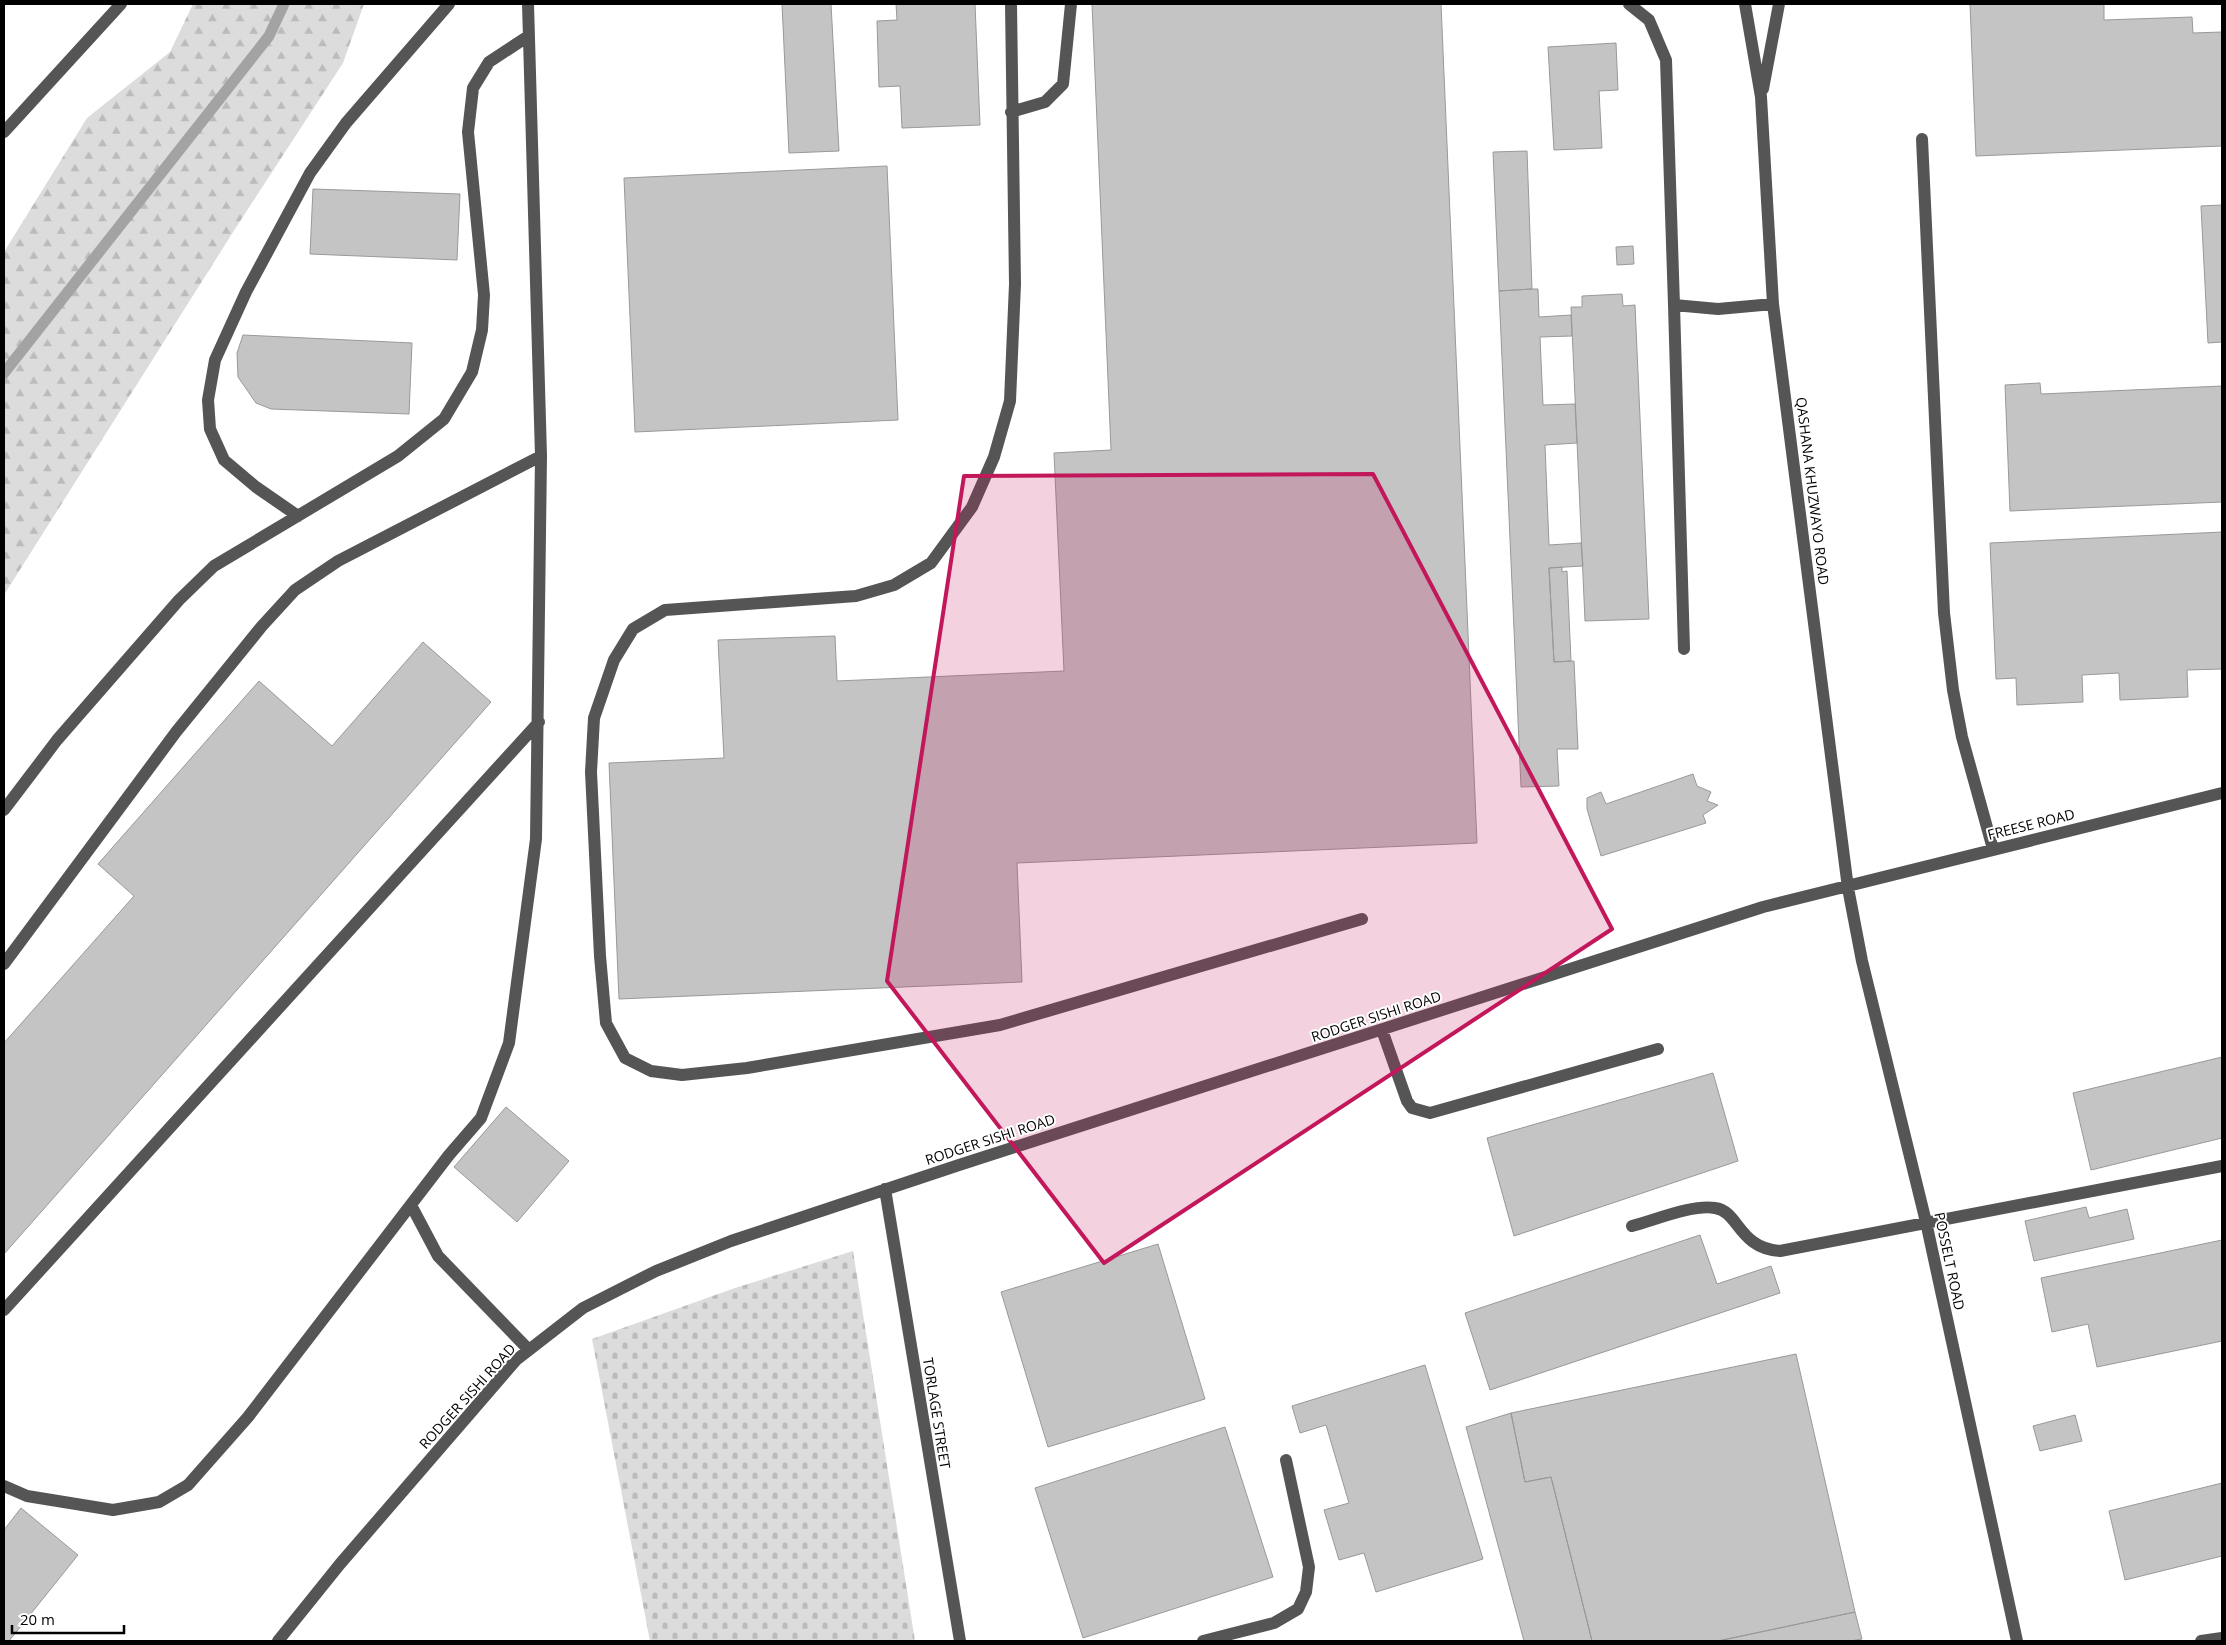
<svg xmlns="http://www.w3.org/2000/svg" width="2226" height="1645" font-family="'Open Sans',sans-serif">
	<style>
		.forest { fill: url(#forest-firs) }
		.cemetery { fill: url(#cemetery-stones) }
		.lines { fill: none; stroke-linecap: round; stroke-linejoin: round }
		.stream { stroke: #a3a3a3; stroke-width: 11 }
		.building { fill: #c4c4c4; stroke: #999 }
		.minor { stroke: #555; stroke-width: 12 }
		.marked { fill: #c2185b; fill-opacity: 0.2; stroke: #c2185b; stroke-width: 4; stroke-linejoin: round }
		.labels { text-anchor: middle; dominant-baseline: central; stroke-width: 4; stroke-linejoin: round; paint-order: stroke }
		.street-label { font-size: 14px; fill: #000; stroke: #fff }
	</style>
	<defs>
		<pattern id="forest-firs" width="22" height="20" patternUnits="userSpaceOnUse" patternTransform="scale(1.25)"><rect width="22" height="20" fill="#dcdcdc"/><path d="M5 1l3.5 6h-7zM16 11l3.5 6h-7z" fill="#bbb"/></pattern>
		<pattern id="cemetery-stones" width="16" height="16" patternUnits="userSpaceOnUse" patternTransform="scale(1.25)"><rect width="16" height="16" fill="#dcdcdc"/><path d="M2 7V4a2 2 0 0 1 4 0v3zM10 15v-3a2 2 0 0 1 4 0v3z" fill="#bbb"/></pattern>
	</defs>
	<rect width="100%" height="100%" fill="#fff"/>
	<path class="forest" d="M193,4H364L343,63L235,229L4,595V252L87,118L170,52Z"/>
	<path class="cemetery" d="M853,1251L915,1641H650L592,1339L735,1288Z"/>
	<g class="lines">
		<path class="stream" d="M4,373L269,36L284,4"/>
	</g>
	<path class="building" d="M782,4H831L839,151L789,153Z
		M896,4H975L980,125L902,128L900,86L879,87L877,21L897,20Z
		M1092,4H1441L1477,843L1017,863L1022,982L619,999L609,763L724,758L718,640L835,636L837,681L1064,671L1054,453L1111,450Z
		M1970,4H2104V20L2192,17L2193,33L2222,32V146L1976,156Z
		M1616,43L1618,90L1599,91L1602,148L1554,150L1548,47Z
		M1527,151L1532,289L1499,291L1493,152Z
		M887,166L898,420L635,432L624,178Z
		M313,189L460,194L457,260L310,254Z
		M2222,205V342L2208,343L2201,206Z
		M1633,246L1634,264L1617,265L1616,247Z
		M1532,289H1538L1539,317L1571,315L1572,336L1540,337L1543,405L1575,404L1577,443L1545,445L1549,545L1581,543L1583,566L1549,568L1554,662L1574,661L1578,749H1557L1559,786L1521,787L1499,291Z
		M1622,294L1623,306L1635,305L1649,619L1585,621L1571,307H1582V296Z
		M243,335L412,343L409,414L271,409L256,403L238,377L237,353Z
		M2040,383L2041,394L2222,386V502L2010,511L2005,385Z
		M2222,532V669L2187,670L2188,697L2120,700L2119,673L2082,675L2083,702L2017,705L2016,678L1996,679L1990,543Z
		M1562,567V572L1567,571L1571,661L1554,662L1549,568Z
		M423,642L491,702L4,1254V1043L134,896L98,864L259,681L332,746Z
		M1693,774L1697,786L1711,792L1707,801L1718,805L1703,815L1706,823L1601,856L1587,809V798L1601,792L1606,804Z
		M2222,1057V1138L2091,1170L2073,1093Z
		M1713,1073L1738,1161L1514,1236L1487,1138Z
		M506,1107L569,1161L517,1222L454,1167Z
		M2086,1207L2089,1218L2127,1209L2134,1239L2034,1261L2025,1221Z
		M1700,1235L1717,1284L1771,1266L1780,1293L1490,1390L1465,1313Z
		M2222,1240V1341L2097,1367L2088,1324L2052,1332L2041,1278Z
		M1158,1244L1205,1399L1048,1447L1001,1292Z
		M1796,1354L1855,1612L1718,1641H1592L1551,1477L1525,1482L1511,1413Z
		M1425,1365L1483,1559L1376,1592L1364,1553L1339,1560L1324,1510L1349,1503L1326,1425L1300,1433L1292,1406Z
		M1511,1413L1525,1482L1551,1477L1592,1641H1524L1466,1427Z
		M2075,1415L2082,1441L2040,1451L2033,1426Z
		M1225,1427L1273,1577L1083,1638L1035,1488Z
		M2222,1483V1556L2125,1580L2109,1511Z
		M21,1508L78,1555L9,1641H4V1530Z
		M1855,1612L1862,1639L1850,1641H1718Z"/>
	<g class="lines">
		<path class="minor" d="M1011,4L1015,284L1010,401L994,457L972,507L931,563L894,585L856,596L665,610L633,629L614,660L594,718L591,772L600,956L606,1023L625,1058L651,1071L682,1075L747,1068L1000,1025L1362,919
			M1629,4L1649,20L1666,60L1674,305L1718,309L1773,304
			M1745,4L1761,97L1773,304L1848,888L1862,961L1926,1222L2017,1641
			M1763,89L1779,4
			M1011,112L1045,102L1063,84L1071,4
			M4,132L121,4
			M1922,139L1944,613L1953,690L1962,737L1993,849
			M1674,305L1684,649
			M298,516L256,487L224,460L210,429L208,400L215,360L246,292L310,173L346,123L449,4
			M4,810L57,740L179,600L214,566L398,456L444,419L472,372L482,330L484,295L468,132L473,88L489,62L527,37
			M4,964L176,732L262,626L295,590L338,561L541,456
			M1382,1030L1407,1101L1412,1108L1430,1113L1658,1049
			M885,1189L960,1641
			M411,1205L438,1256L529,1350
			M1632,1226C1655,1220 1693,1204 1715,1208C1739,1211 1738,1248 1780,1251L2222,1166
			M4,1310L539,722
			M4,1486L27,1496L113,1510L159,1502L188,1485L248,1417L449,1155L481,1118L509,1043L536,839L541,456L528,4
			M278,1641L340,1564L516,1360L583,1308L656,1271L731,1241L959,1165L1763,907L2222,793
			M1203,1641L1274,1623L1298,1609L1306,1592L1309,1567L1286,1460
			M2201,1641L2222,1638"/>
	</g>
	<path class="marked" d="M1373,474L1612,929L1104,1263L887,981L964,476Z"/>
	<g class="labels">
		<g class="street-label">
			<text transform="translate(1813 491) rotate(83)">QASHANA KHUZWAYO ROAD</text>
			<text transform="translate(2031 824) rotate(-14)">FREESE ROAD</text>
			<text transform="translate(1376 1016) rotate(-18)">RODGER SISHI ROAD</text>
			<text transform="translate(990 1139) rotate(-18)">RODGER SISHI ROAD</text>
			<text transform="translate(1950 1261) rotate(78)">POSSELT ROAD</text>
			<text transform="translate(467 1396) rotate(-48)">RODGER SISHI ROAD</text>
			<text transform="translate(937 1413) rotate(81)">TORLAGE STREET</text>
		</g>
	</g>
	<rect width="2226" height="1645" fill="none" stroke="#000000" stroke-width="10"/>
	<path d="M12 1625v8h112v-8" fill="none" stroke="#000000" stroke-width="2.5"/>
	<text x="20" y="1625" font-size="15" fill="#000000" stroke="#ffffff" stroke-width="4" paint-order="stroke">20 m</text>
</svg>
